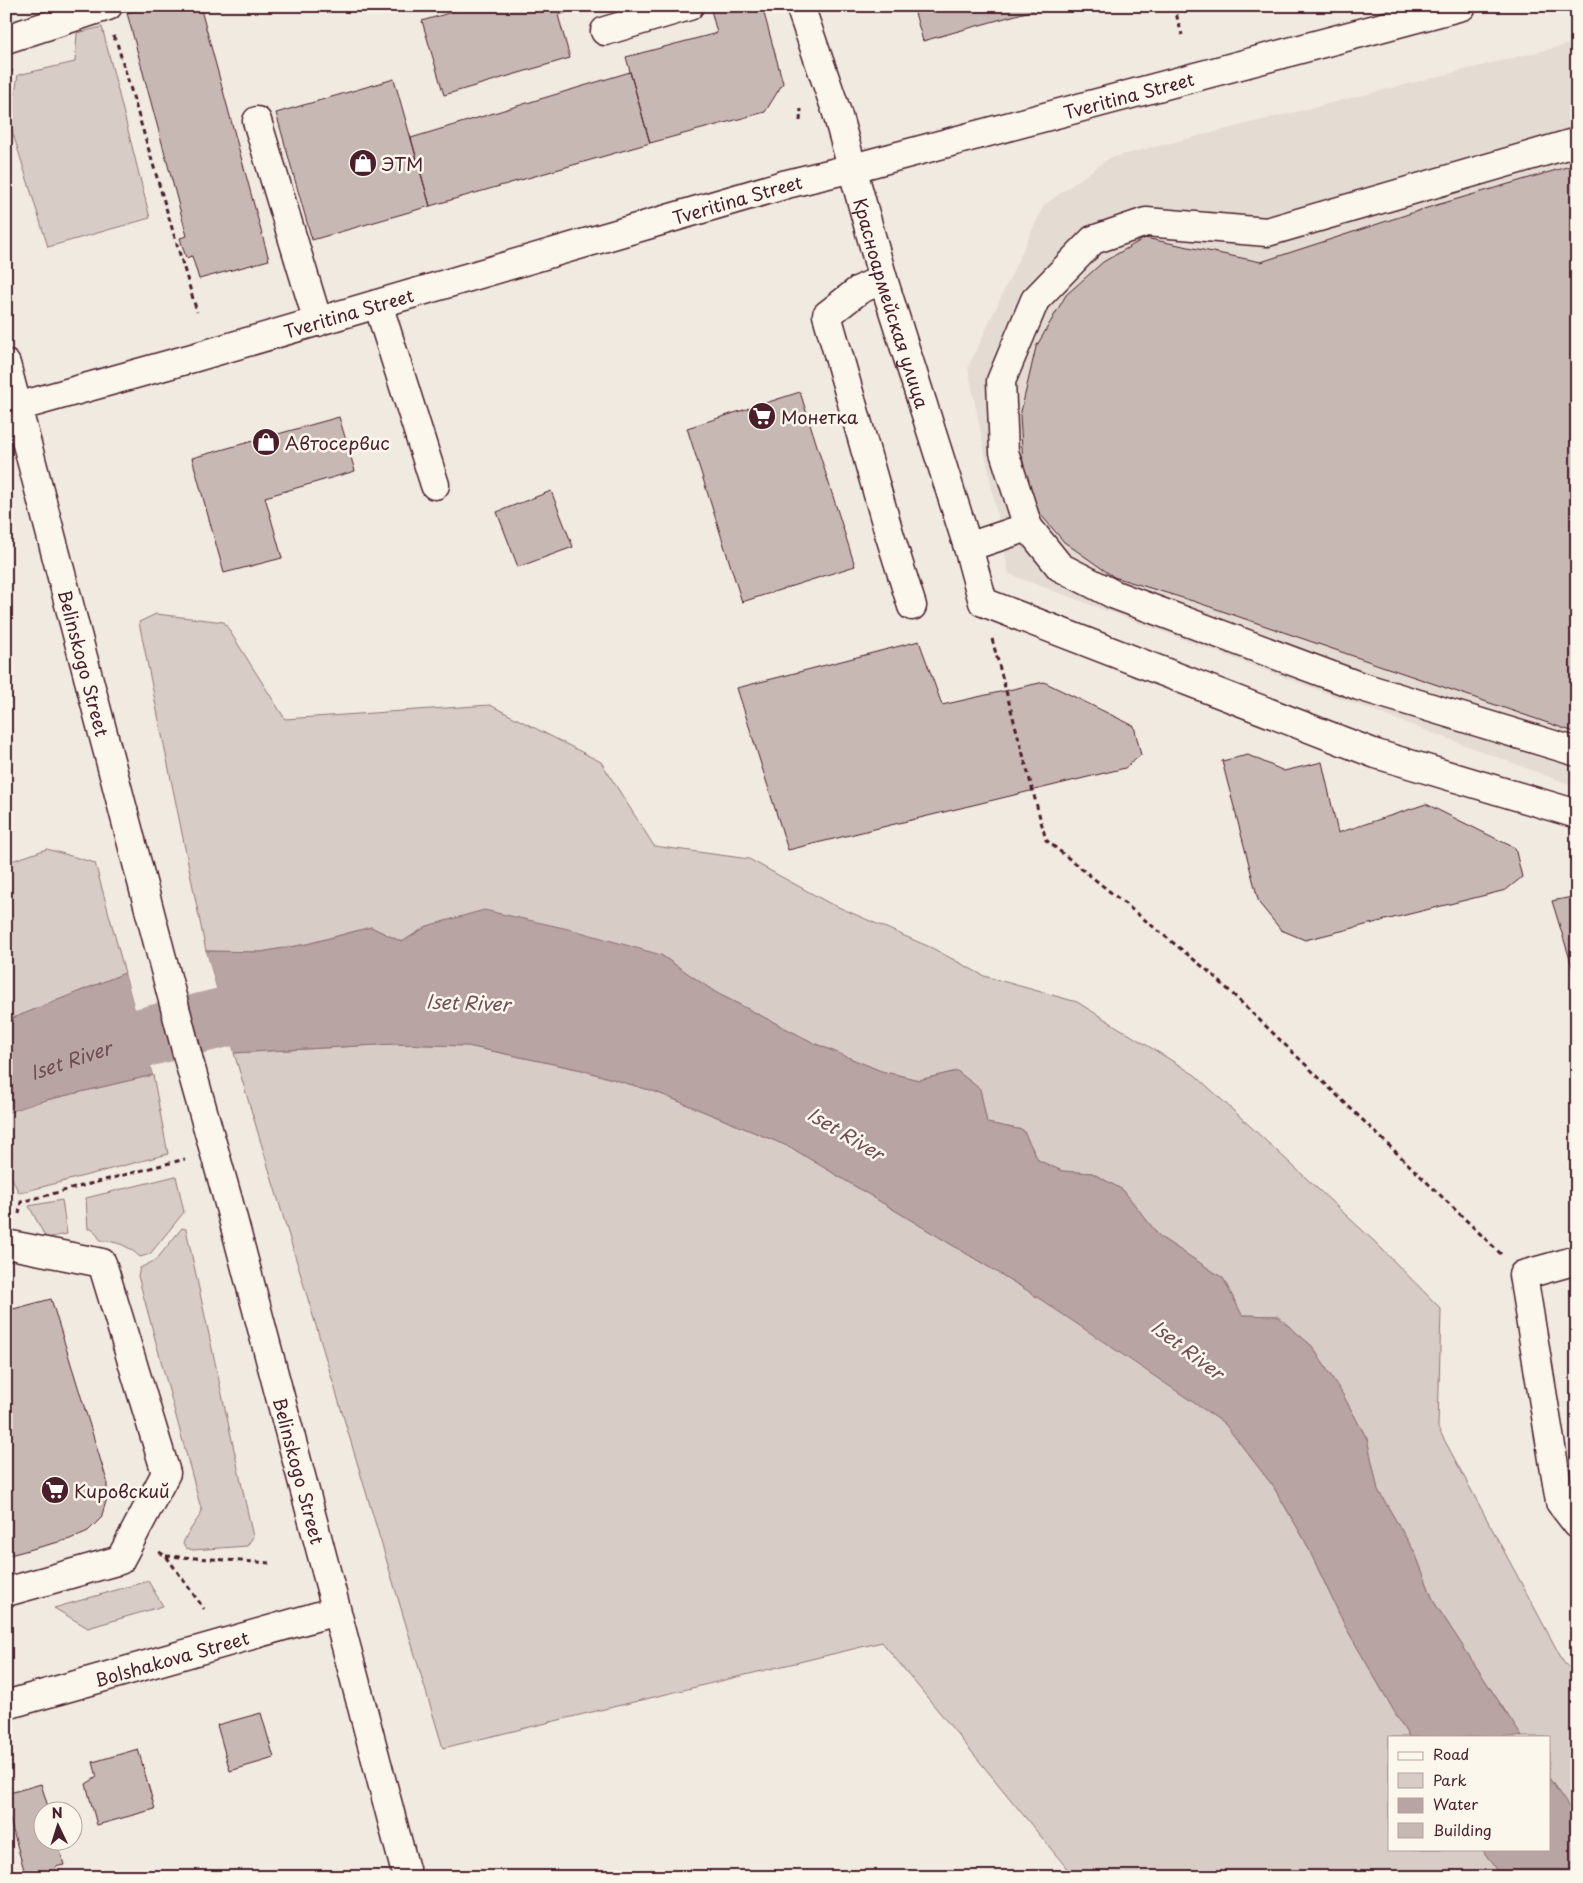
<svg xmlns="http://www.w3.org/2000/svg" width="1583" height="1883" font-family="'Playpen Sans',sans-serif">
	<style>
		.built { fill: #e4dbd2 }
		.green { fill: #d8ccc6; stroke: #917678 }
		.water { fill: #b8a4a2; stroke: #8c6f72 }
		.pier { fill: #f0eae0 }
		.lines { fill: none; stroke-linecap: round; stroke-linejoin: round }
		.river { stroke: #b8a4a2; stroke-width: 60 }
		.building { fill: #c8b8b3; stroke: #4a1f2b }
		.minor-casing { stroke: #4a1f2b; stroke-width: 31 }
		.major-casing { stroke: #4a1f2b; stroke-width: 31 }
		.path { stroke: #4a1f2b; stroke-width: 3; stroke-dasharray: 5 4; stroke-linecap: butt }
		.minor { stroke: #fbf7ec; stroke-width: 28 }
		.major { stroke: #fbf7ec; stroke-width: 28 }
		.labels { text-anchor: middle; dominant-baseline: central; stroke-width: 5; stroke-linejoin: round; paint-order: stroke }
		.street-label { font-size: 18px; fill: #4a1f2b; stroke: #fbf7ec }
		.poi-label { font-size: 18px; fill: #4a1f2b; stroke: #fbf7ec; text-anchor: start }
		.water-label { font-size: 19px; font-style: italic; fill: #704e55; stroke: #fbf7ec }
	</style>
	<rect width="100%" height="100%" fill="#f0eae0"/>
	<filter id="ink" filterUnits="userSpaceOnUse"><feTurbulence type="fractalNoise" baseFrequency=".02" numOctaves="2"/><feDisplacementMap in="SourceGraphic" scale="10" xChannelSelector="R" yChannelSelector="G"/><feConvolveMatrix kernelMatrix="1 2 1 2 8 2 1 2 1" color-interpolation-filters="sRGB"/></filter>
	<g filter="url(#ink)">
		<path class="built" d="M1577,42V787L1009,574L968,368L1044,205L1110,158Z"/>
		<path class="green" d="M102,27L150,218L48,247L10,124L18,75L75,62L77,33Z
			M156,614L224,622L285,719L490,705L601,762L654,846L749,859L829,903L932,948L984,976L1077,1002L1195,1075L1375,1242L1441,1309L1438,1428L1564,1663L1577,1675V1819L1549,1778V1737H1522L1434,1602L1415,1553L1378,1490L1367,1439L1343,1395L1312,1346L1277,1316L1242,1315L1223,1278L1160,1237L1123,1190L1092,1173L1062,1171L1038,1160L1023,1130L987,1123L980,1089L957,1071L919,1080L881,1071L816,1044L715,992L661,955L427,926L402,942L371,927L307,944L261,952L206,951L139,622Z
			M47,849L95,863L125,973L6,1021V863Z
			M394,1044L468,1046L582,1070L656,1092L790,1147L1025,1289L1133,1360L1224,1423L1273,1486L1304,1539L1345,1626L1409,1737H1389V1849H1482L1501,1877H1074L882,1642L443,1748L234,1053Z
			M153,1075L168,1154L19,1193L6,1166V1113L38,1102Z
			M176,1176L184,1212L150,1254L140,1257C128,1246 118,1241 101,1241L93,1229H88L86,1198Z
			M62,1200L67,1234L46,1238L29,1206Z
			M182,1228L186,1229L253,1537L247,1546L193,1550L186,1548L183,1544C185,1535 197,1521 202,1512L138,1276L140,1268L156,1260Z
			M148,1581L163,1606L88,1628L54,1608Z"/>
		<path class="water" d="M484,910L577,931L661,955L715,992L816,1044L881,1071L919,1080L957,1071L980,1089L987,1123L1023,1130L1038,1160L1062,1171L1092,1173L1123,1190L1160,1237L1223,1278L1242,1315L1277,1316L1312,1346L1343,1395L1367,1439L1378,1490L1415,1553L1434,1602L1522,1737H1409L1345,1626L1304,1539L1273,1486L1224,1423L1025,1289L790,1147L656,1092L582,1070L468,1046L394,1044L234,1053L206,951L261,952L307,944L371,927L402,942L427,926Z
			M125,973L153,1075L38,1102L6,1113V1021Z
			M1549,1778L1577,1819V1877H1501L1482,1849H1549Z"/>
		<path class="pier" d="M203,951H206L234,1053L231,1054Z
			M127,972L155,1075H153L125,973Z"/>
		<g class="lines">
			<path class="river" id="s1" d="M6,1081L117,1044L242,1013L305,1007"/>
		</g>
		<path class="building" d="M151,6H200L269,260L199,279L192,256L186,258L180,238L187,236L127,13Z
			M588,6L558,15L570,58L444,95L422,21L472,6Z
			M710,6H762L783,83L765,112L650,143L626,57L717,33Z
			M913,6H1048L923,41Z
			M630,72L650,143L430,206L411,138Z
			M394,79L430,206L312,240L276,113Z
			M1577,164V733L1196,602L1114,577L1064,542L1025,496L1020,416L1036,347L1066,295L1103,262L1145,238L1261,262L1430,207Z
			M800,392L855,566L742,602L687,428Z
			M339,417L355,471L265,497L282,558L224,573L192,458Z
			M551,491L573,547L518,567L497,512Z
			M919,641L942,705L1044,682L1134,726L1141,755L1125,768L788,850L737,688Z
			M1248,755L1284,771L1322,762L1338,833L1426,804L1515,848L1522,877L1506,890L1305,940L1281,930L1259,903L1222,761Z
			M1577,896V982L1552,901Z
			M51,1299L107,1481V1498L101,1518L88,1531L70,1539L6,1556V1311Z
			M261,1713L274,1758L230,1771L217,1725Z
			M138,1749L155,1809L97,1825L86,1784L97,1777L93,1762Z
			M41,1784L49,1810H42V1840H57L64,1865L55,1867L58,1877H26L6,1806V1794Z"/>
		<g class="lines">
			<defs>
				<g id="minor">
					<path id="s2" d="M800,6L837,113L883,279L968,547L983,602L1376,754L1577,814"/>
					<path d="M605,31L689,6"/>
					<path d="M6,39L108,6"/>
					<path d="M257,121L318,322"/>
					<path d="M883,279L859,290L827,315L889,533L912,606"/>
					<path d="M378,304L435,485"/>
					<path id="s3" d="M6,410L196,357L787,184L853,168L1462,6"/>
					<path d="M1028,527L1004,452L1001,381L1035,300L1093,240L1146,222L1267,232L1577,142"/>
					<path d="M968,547L1028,527L1060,567L1115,595L1359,686L1577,752"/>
					<path d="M6,1247L11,1245L102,1263L166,1473L120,1560L6,1592"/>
					<path d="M1577,1260L1523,1275L1560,1502L1577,1524"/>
					<path id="s4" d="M6,1705L336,1611"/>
				</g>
				<g id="major">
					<path id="s5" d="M6,364L190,1065L228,1200L407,1877"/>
				</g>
			</defs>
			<use href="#minor" class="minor-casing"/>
			<use href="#major" class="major-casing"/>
			<path class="path" d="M1174,6L1182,35
				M113,36L117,43L197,312
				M6,80L12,70
				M800,121L801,109
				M992,639L1046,840L1213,975L1501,1254
				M19,1214L21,1202L185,1159
				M159,1552L166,1556L204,1609
				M166,1556L271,1563"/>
			<use href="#minor" class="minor"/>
			<use href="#major" class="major"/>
		</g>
	</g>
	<defs>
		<symbol id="shop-disc" viewBox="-11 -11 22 22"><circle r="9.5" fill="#4a1f2b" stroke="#fbf7ec"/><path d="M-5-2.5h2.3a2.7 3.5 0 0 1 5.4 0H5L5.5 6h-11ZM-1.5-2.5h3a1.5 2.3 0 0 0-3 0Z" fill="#fff"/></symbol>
		<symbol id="supermarket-disc" viewBox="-11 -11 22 22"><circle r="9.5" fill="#4a1f2b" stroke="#fbf7ec"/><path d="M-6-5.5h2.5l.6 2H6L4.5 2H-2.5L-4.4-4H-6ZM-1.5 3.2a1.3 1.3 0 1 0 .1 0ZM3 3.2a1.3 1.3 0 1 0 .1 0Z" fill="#fff"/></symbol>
	</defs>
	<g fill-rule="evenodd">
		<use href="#shop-disc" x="347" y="147" width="32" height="32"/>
		<use href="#supermarket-disc" x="746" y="400" width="32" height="32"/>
		<use href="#shop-disc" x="250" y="426" width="32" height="32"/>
		<use href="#supermarket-disc" x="39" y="1474" width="32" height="32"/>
	</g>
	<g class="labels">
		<g class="street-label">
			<text stroke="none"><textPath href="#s3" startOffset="1166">Tveritina Street</textPath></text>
			<text stroke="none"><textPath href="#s3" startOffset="761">Tveritina Street</textPath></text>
			<text stroke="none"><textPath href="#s2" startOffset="311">Красноармейская улица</textPath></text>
			<text stroke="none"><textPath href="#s3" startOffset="356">Tveritina Street</textPath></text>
			<text stroke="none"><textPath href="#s5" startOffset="309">Belinskogo Street</textPath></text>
			<text stroke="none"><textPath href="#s5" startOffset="1145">Belinskogo Street</textPath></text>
			<text stroke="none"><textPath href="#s4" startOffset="172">Bolshakova Street</textPath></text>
		</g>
		<g class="poi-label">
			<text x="382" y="163">ЭТМ</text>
			<text x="781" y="416">Монетка</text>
			<text x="285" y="442">Автосервис</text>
			<text x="74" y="1490">Кировский</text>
		</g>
		<g class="water-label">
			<text transform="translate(468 1002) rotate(2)">Iset River</text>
			<text stroke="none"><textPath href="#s1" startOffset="68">Iset River</textPath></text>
			<text transform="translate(846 1133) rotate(31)">Iset River</text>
			<text transform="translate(1188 1349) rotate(37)">Iset River</text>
		</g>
	</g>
	<rect width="1583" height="1883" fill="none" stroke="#fbf7ec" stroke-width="25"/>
	<rect x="12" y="12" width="1558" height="1858" fill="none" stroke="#4a1f2b" stroke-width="2" filter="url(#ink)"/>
	<rect x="1388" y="1736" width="162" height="115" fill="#fbf7ec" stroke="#b4a19f"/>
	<rect x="1398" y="1752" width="25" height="8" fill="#fbf7ec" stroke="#b4a19f"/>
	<text x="1433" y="1760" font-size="15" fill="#4a1f2b">Road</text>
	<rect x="1398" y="1773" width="25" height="15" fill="#d8ccc6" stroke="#b4a19f"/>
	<text x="1433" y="1786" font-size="15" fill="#4a1f2b">Park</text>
	<rect x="1398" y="1798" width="25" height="15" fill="#b8a4a2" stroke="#b4a19f"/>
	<text x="1433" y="1810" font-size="15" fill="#4a1f2b">Water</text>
	<rect x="1398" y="1823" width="25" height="15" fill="#c8b8b3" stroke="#b4a19f"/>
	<text x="1433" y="1836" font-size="15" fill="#4a1f2b">Building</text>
	<g transform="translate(58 1826) rotate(356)"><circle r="24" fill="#fbf7ec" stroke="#b4a19f"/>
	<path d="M0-4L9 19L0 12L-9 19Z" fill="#4a1f2b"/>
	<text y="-8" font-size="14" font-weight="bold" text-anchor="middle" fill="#4a1f2b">N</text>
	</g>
</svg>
